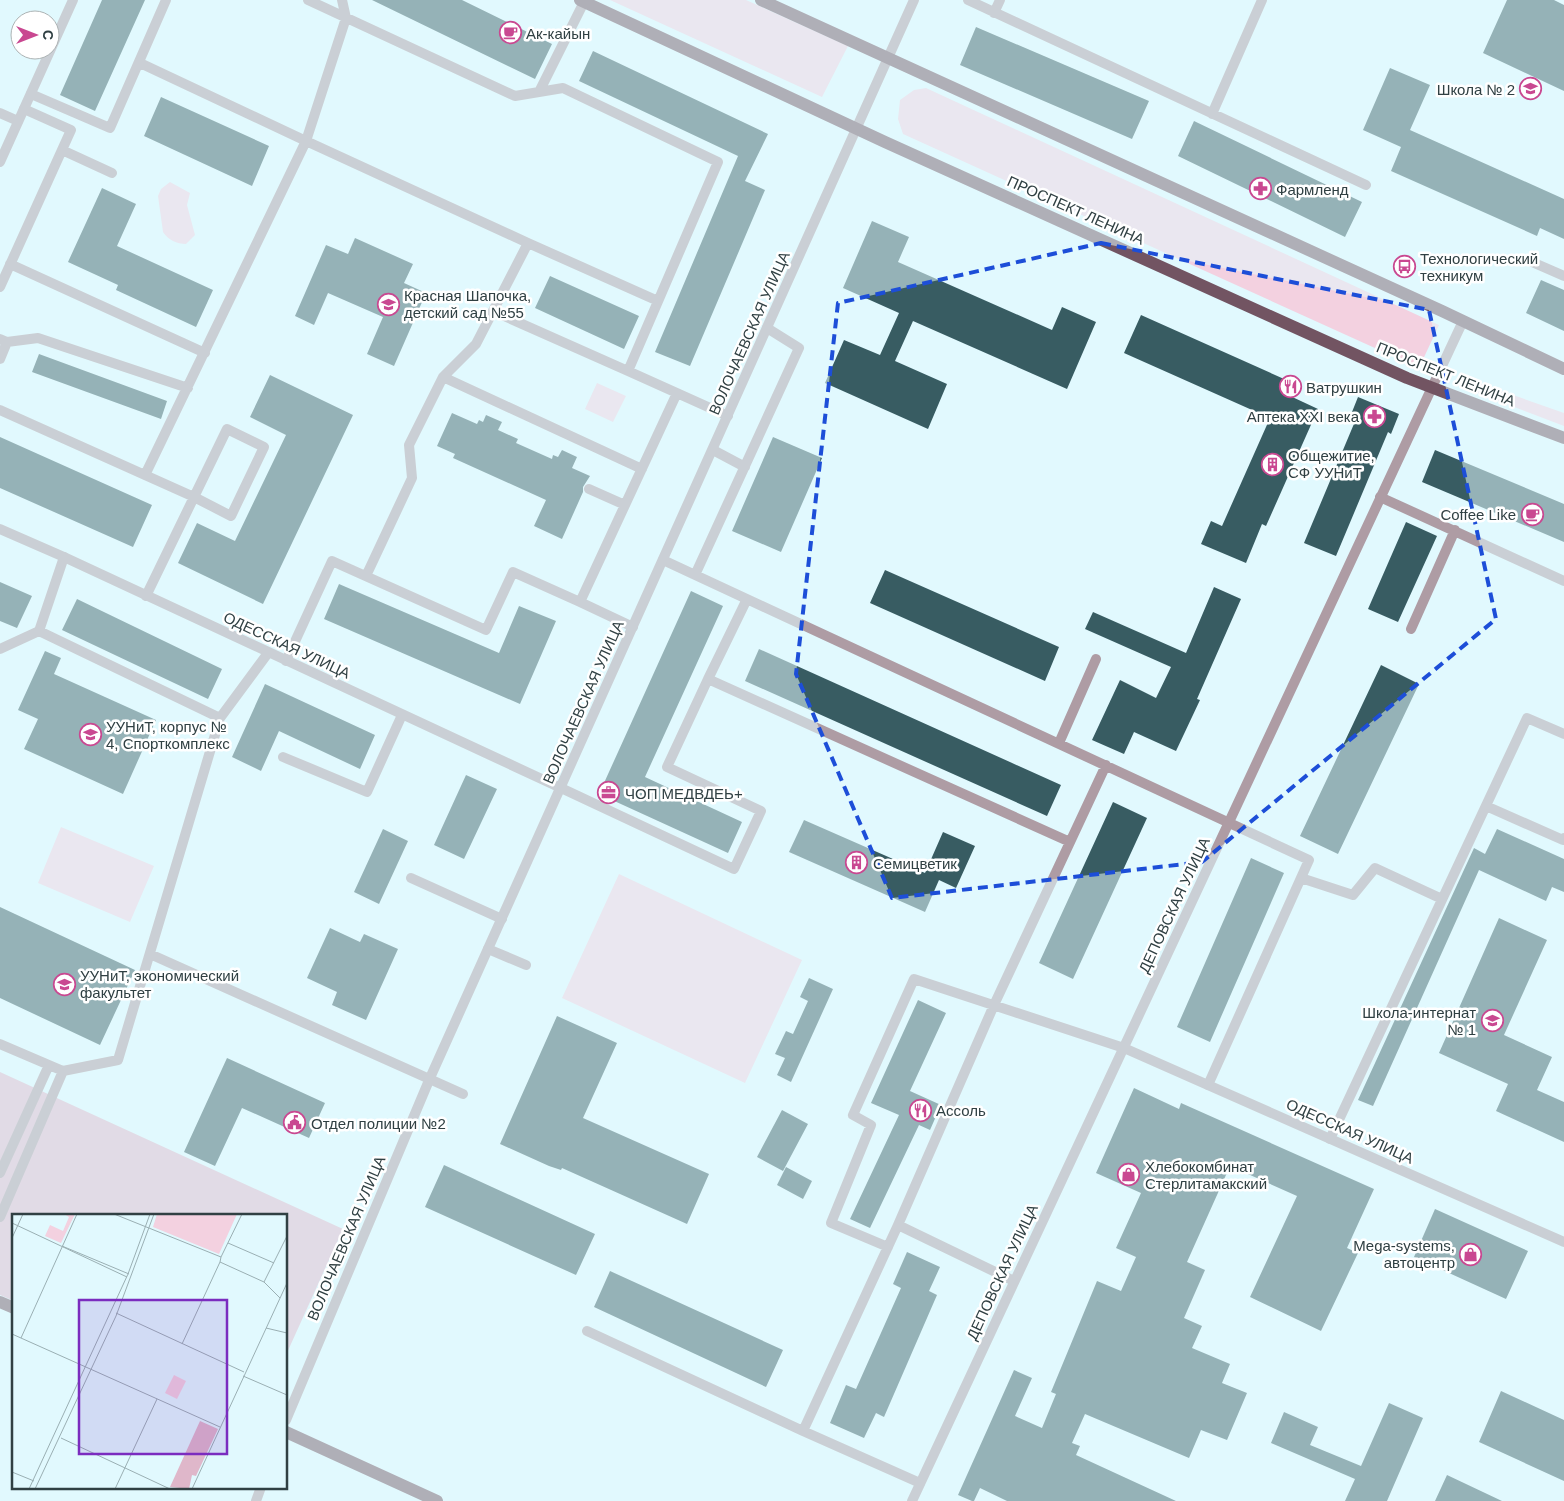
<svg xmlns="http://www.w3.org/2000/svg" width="1564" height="1501" font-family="Arial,sans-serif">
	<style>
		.green { fill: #f3d1e0 }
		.forest { fill: #dfb7ca }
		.building { fill: #385c62 }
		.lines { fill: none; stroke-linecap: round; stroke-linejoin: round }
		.service { stroke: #ae9ca4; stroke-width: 10 }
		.minor { stroke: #ae9ca4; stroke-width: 10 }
		.tertiary { stroke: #ae9ca4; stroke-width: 10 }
		.primary { stroke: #725462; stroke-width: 12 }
		.marked { fill: none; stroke: #1d4ed8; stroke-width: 4; stroke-dasharray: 10 6; stroke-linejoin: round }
		.labels { text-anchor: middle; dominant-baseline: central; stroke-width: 5; stroke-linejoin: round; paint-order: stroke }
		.poi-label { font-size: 15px; fill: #304043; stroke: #fff; text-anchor: start }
		.street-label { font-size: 15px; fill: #304043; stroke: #fff }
		.inset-road { fill: none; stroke: #9aafb3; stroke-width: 1 }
		.view { fill: #7b2cbf; fill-opacity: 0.15; stroke: #7b2cbf; stroke-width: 2.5 }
		.inset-edge { fill: none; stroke: #304043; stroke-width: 2.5 }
	</style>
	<rect width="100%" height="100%" fill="#e1f9fe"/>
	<path class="green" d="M610,0H746L848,46L822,97Z
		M926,88L1439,325L1419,368L903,134L898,119L900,100L914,90Z
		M170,182L190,193L187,205L195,235L186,244C177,244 168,240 163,232L158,196L161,189Z
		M1476,382L1564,413V426L1475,392L1474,384Z
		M597,383L626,396L613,422L585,409Z
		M61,827L154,866L130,922L38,883Z
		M619,874L802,960L745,1083L562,998Z"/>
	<path class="forest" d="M0,1072L343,1229L286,1355V1215H14V1301L0,1295Z"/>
	<path class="building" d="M102,0H145L95,111L60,95Z
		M372,0H462L552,44L535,79Z
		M1507,0H1554L1564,5V91L1483,53Z
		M976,27L1149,101L1132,139L960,65Z
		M593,51L768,134L745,181L765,190L690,366L655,352L738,156L579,81Z
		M1390,68L1430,85L1410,130L1564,199V239L1540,228L1537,236L1391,171L1401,147L1363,130Z
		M161,97L269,146L252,186L144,136Z
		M1194,121L1362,202L1345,237L1178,156Z
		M102,188L136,204L117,246L213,290L196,327L116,290L118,285L68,262Z
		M872,221L909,237L898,262L1052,330L1062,307L1096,322L1067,389L913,321L895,361L947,384L928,429L825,383L844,340L880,355L899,313L843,288Z
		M355,238L413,264L404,283L426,293L394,366L367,354L383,317L328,293L314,325L295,316L326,245L348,254Z
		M550,276L639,316L624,349L535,308Z
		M1541,280L1564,290V331L1526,313Z
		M1141,315L1293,383L1288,395L1318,409L1266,526L1262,524L1246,563L1201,544L1211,521L1222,526L1270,418L1124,353Z
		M39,354L167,401L161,419L32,372Z
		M270,375L353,415L263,604L178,563L197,523L235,541L286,435L250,417Z
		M1358,397L1399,414L1391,434L1388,432L1336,556L1304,543L1356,419L1350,417Z
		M452,413L477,424L479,420L483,422L486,415L502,422L498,430L518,439L516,443L552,459L553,455L558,457L562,450L577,457L572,468L590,476L583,487V492L562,539L534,526L546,500L453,458L455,454L437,446Z
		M0,437L152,505L133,547L0,488Z
		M773,437L822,458L781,552L732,531Z
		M1435,450L1564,504V542L1422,482Z
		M1406,522L1437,536L1398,622L1368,609Z
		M885,570L1059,647L1045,681L870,603Z
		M0,582L32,596L17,628L0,621Z
		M339,584L499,653L519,606L556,621L520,704L324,619Z
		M1214,587L1241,599L1197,699L1200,700L1176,751L1134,732L1124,754L1092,740L1120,680L1156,698L1171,667L1085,629L1093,612L1186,653Z
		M691,591L723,606L645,777L742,822L728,853L599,794Z
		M77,599L222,669L208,699L62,630Z
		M759,649L1061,785L1047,816L745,681Z
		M45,651L61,658L54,674L156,720L123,794L24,749L38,719L18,710Z
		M1381,665L1419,684L1338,854L1300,836Z
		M265,684L375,735L360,769L279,731L261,771L232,757Z
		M466,775L497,789L464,859L434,845Z
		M1113,802L1147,818L1073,979L1039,963Z
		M804,820L925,873L943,832L975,846L956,888L939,880L925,912L789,852Z
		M383,829L408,841L379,904L354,892Z
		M1497,829L1564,859V892L1552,887L1546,901L1479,870L1373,1106L1358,1100L1474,848L1485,854Z
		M1251,858L1284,873L1210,1042L1177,1027Z
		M0,907L135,970L100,1045L0,998Z
		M1499,918L1547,940L1504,1035L1552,1057L1537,1090L1564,1102V1142L1496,1111L1508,1084L1439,1053Z
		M330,928L360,942L364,934L398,949L366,1020L332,1005L337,992L307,978Z
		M809,978L833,989L791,1082L777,1075L785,1058L775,1054L786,1031L793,1034L808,1001L800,997Z
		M918,1000L946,1013L910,1091L941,1105L930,1130L919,1125L870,1228L850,1219L899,1115L871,1103Z
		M557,1016L617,1043L583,1118L709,1174L687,1224L562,1168L561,1170L549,1166L500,1144Z
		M227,1058L325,1103L309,1138L242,1108L215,1166L184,1152Z
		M1134,1088L1179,1109L1181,1103L1374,1189L1347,1248L1358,1253L1321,1331L1250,1297L1297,1196L1230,1166L1187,1262L1205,1270L1184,1318L1202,1326L1192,1348L1230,1364L1222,1383L1247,1393L1227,1440L1201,1430L1189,1458L1085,1414L1072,1443L1080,1446L1076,1455L1176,1501H1007L980,1488L974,1501H972L958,1495L1014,1370L1032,1378L1015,1416L1042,1428L1056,1394L1051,1392L1097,1281L1121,1291L1136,1257L1116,1248L1141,1193L1096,1173Z
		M782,1110L808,1124L783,1171L757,1157Z
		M444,1165L595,1234L576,1275L425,1207Z
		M786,1167L812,1181L803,1199L777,1185Z
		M1435,1209L1528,1251L1506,1299L1414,1257Z
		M907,1252L940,1267L929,1291L937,1295L884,1417L876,1413L864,1438L830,1423L846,1385L856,1389L901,1288L893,1284Z
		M610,1271L783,1350L766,1387L594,1307Z
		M1501,1391L1564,1420V1481L1479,1442Z
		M1389,1403L1423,1418L1387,1501H1345L1355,1479L1271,1443L1284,1412L1318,1427L1310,1445L1361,1466Z
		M1447,1475L1502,1501H1435Z"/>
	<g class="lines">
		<path class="service" d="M308,0L515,96L563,88L718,162L628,371L728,416
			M342,0L346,18L306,141L528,243
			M968,0L1366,185
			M994,13L1000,0
			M140,63L306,141L145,475
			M539,92L584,2
			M31,94L110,128L166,0
			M0,113L18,121
			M1212,114L1262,0
			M62,150L112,173
			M1532,262L1564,276
			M10,264L205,353
			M0,287L71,130L24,109
			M493,311L628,371
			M0,339L7,342L38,338L188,388
			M0,359L7,342
			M443,377L642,469
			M0,410L194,497L231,516L264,447L227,429L146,596
			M713,450L745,467
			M589,489L625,505
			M1380,497L1564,581
			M64,557L39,631L220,718L268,653
			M663,560L1309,860L1208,1085
			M695,575L799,348L767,328
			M366,576L412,478L409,445L443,377L476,344L528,243L658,301
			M747,599L708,679L1070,842
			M580,602L633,627
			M1411,629L1455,530
			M0,649L39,631
			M286,661L332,561L486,630L513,572L580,602L677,393
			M1059,743L1096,659
			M283,757L367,792L402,715
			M561,788L734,869L761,811L667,767L708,679
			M1486,806L1563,840L1564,838
			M411,878L502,919
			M1301,878L1353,895L1375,868L1442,899
			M488,949L526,965
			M150,954L463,1094
			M0,1044L63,1071L118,1060L220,718
			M1330,1139L1527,718L1564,734
			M0,1173L49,1065
			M0,1217L63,1071
			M898,1225L994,1005L1106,765
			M888,1247L831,1223L871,1125L853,1115L914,979L1124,1048
			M587,1331L803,1431L920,1483
			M803,1431L898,1225L1014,1281
			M256,1501L261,1487"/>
		<path class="minor" d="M0,162L73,0
			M0,529L64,557L561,788
			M1124,1048L1564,1242
			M912,1501L1463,321"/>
		<path class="tertiary" d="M286,1420L430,1078L914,0"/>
		<path class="primary" d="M580,0L885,142L1407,378L1564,438
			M761,0L1442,311L1564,369
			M0,1302L14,1308
			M286,1432L437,1501"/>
	</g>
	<path d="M0 0H1564V1501H0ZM1101,243L1429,310L1496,619L1202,862L892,898L796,674L838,303Z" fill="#e1f9fe" fill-opacity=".55" fill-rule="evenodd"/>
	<path class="marked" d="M1101,243L1429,310L1496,619L1202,862L892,898L796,674L838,303Z"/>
	<defs>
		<symbol id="cafe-ring" viewBox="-11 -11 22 22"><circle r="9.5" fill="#fff" stroke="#c94891" stroke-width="1.5"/><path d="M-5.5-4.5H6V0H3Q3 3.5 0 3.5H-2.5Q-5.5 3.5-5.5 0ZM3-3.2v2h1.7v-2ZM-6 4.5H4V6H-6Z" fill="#c94891"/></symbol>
		<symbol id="school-ring" viewBox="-11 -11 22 22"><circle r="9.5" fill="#fff" stroke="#c94891" stroke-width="1.5"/><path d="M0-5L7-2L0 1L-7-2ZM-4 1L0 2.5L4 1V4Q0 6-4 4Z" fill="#c94891"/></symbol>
		<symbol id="pharmacy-ring" viewBox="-11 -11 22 22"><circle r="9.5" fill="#fff" stroke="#c94891" stroke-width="1.5"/><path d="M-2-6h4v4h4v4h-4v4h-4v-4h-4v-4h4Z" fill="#c94891"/></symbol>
		<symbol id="bus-ring" viewBox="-11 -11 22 22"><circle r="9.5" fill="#fff" stroke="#c94891" stroke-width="1.5"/><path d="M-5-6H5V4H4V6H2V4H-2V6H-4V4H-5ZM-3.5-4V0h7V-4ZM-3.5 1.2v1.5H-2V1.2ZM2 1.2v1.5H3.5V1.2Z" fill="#c94891"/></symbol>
		<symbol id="restaurant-ring" viewBox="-11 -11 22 22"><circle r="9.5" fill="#fff" stroke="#c94891" stroke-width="1.5"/><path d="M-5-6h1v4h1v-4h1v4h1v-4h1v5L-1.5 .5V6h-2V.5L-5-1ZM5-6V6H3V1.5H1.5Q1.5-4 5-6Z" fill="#c94891"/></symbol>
		<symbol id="building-ring" viewBox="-11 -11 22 22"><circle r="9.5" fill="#fff" stroke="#c94891" stroke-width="1.5"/><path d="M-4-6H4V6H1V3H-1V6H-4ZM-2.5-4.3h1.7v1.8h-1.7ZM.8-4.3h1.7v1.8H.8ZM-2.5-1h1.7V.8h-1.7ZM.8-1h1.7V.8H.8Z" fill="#c94891"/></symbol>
		<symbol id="university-ring" viewBox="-11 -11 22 22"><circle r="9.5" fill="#fff" stroke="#c94891" stroke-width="1.5"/><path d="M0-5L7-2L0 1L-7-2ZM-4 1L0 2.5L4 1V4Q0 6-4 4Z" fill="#c94891"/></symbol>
		<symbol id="office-ring" viewBox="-11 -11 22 22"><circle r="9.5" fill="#fff" stroke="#c94891" stroke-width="1.5"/><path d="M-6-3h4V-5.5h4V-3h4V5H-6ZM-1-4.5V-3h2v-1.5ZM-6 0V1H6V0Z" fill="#c94891"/></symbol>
		<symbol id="civic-ring" viewBox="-11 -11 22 22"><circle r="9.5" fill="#fff" stroke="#c94891" stroke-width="1.5"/><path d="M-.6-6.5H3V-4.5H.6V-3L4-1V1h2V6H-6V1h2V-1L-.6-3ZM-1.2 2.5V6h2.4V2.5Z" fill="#c94891"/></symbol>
		<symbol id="shop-ring" viewBox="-11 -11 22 22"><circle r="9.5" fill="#fff" stroke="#c94891" stroke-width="1.5"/><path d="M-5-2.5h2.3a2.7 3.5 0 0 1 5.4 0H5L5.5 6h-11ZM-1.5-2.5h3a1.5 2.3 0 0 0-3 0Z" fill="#c94891"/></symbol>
	</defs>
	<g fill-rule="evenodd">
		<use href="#cafe-ring" x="498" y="20" width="25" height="25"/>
		<use href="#school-ring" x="1518" y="76" width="25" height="25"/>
		<use href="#pharmacy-ring" x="1248" y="176" width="25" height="25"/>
		<use href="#bus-ring" x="1392" y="254" width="25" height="25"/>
		<use href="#school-ring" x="376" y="292" width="25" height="25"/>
		<use href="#restaurant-ring" x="1278" y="374" width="25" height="25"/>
		<use href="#pharmacy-ring" x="1362" y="404" width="25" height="25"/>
		<use href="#building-ring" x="1260" y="452" width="25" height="25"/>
		<use href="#cafe-ring" x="1520" y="502" width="25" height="25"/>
		<use href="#university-ring" x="78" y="722" width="25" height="25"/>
		<use href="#office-ring" x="596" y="780" width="25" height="25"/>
		<use href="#building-ring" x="844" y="850" width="25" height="25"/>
		<use href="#university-ring" x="52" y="972" width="25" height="25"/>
		<use href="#school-ring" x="1480" y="1008" width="25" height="25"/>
		<use href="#restaurant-ring" x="908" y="1098" width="25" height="25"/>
		<use href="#civic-ring" x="282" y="1110" width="25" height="25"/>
		<use href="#shop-ring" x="1116" y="1162" width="25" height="25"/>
		<use href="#shop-ring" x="1458" y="1242" width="25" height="25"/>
	</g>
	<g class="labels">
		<g class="poi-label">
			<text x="526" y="33">Ак-кайын</text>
			<text x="1515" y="89" text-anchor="end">Школа № 2</text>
			<text x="1276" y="189">Фармленд</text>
			<text x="1420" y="258">Технологический<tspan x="1420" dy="17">техникум</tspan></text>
			<text x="404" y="295">Красная Шапочка,<tspan x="404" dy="17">детский сад №55</tspan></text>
			<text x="1306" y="387">Ватрушкин</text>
			<text x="1359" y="416" text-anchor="end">Аптека ХХI века</text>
			<text x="1288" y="455">Общежитие,<tspan x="1288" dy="17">СФ УУНиТ</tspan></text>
			<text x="1516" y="514" text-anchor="end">Coffee Like</text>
			<text x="106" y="726">УУНиТ, корпус №<tspan x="106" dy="17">4, Спорткомплекс</tspan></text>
			<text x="625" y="793">ЧОП МЕДВДЕЬ+</text>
			<text x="873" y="863">Семицветик</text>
			<text x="80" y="975">УУНиТ, экономический<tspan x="80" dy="17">факультет</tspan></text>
			<text x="1476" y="1012" text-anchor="end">Школа-интернат<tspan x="1476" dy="17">№ 1</tspan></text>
			<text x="936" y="1110">Ассоль</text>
			<text x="311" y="1123">Отдел полиции №2</text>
			<text x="1145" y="1166">Хлебокомбинат<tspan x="1145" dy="17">Стерлитамакский</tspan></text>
			<text x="1455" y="1245" text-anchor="end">Mega-systems,<tspan x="1455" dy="17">автоцентр</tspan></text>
		</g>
		<g class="street-label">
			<text transform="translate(1076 210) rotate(24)">ПРОСПЕКТ ЛЕНИНА</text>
			<text transform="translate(749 333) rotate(-66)">ВОЛОЧАЕВСКАЯ УЛИЦА</text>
			<text transform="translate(1446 374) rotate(22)">ПРОСПЕКТ ЛЕНИНА</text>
			<text transform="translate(287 645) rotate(25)">ОДЕССКАЯ УЛИЦА</text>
			<text transform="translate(583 702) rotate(-66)">ВОЛОЧАЕВСКАЯ УЛИЦА</text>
			<text transform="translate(1174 905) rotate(-65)">ДЕПОВСКАЯ УЛИЦА</text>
			<text transform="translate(1350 1131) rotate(24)">ОДЕССКАЯ УЛИЦА</text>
			<text transform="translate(346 1238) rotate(-67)">ВОЛОЧАЕВСКАЯ УЛИЦА</text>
			<text transform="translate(1002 1272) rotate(-65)">ДЕПОВСКАЯ УЛИЦА</text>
		</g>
	</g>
	<g transform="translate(12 1214)">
		<rect width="275" height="275" fill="#e1f9fe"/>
		<path d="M52,0H63L49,29L33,22L38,11L51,17L57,3ZM145,0H225L207,40L141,13ZM162,161L174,167L165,185L153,179Z" fill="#f3d1e0"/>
		<path d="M188,207L206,215L184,262L180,261L177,275L158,273Z" fill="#dfb7ca"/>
		<path class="inset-road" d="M102,0L209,43M0,9L115,63M0,24L11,0M216,29L262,49M50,32L117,60M209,43L208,48L252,68L268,84M209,43L230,0M252,68L275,22M104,99L232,158M254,114L275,119M0,120L208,213M9,124L65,0M170,130L208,48M231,162L275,181M49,224L158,275M0,258L22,267M17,275L116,60L138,0M23,275L104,102L142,0M103,275L145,185M180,275L275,69"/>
		<path class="view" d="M67,86H215V240H67Z"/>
		<rect width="275" height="275" class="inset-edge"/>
	</g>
	<g transform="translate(35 35) rotate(90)"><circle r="24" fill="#ffffff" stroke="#acb3b4"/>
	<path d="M0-4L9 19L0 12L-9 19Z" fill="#c94891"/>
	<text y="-8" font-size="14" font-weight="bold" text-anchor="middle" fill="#304043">С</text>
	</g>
</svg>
